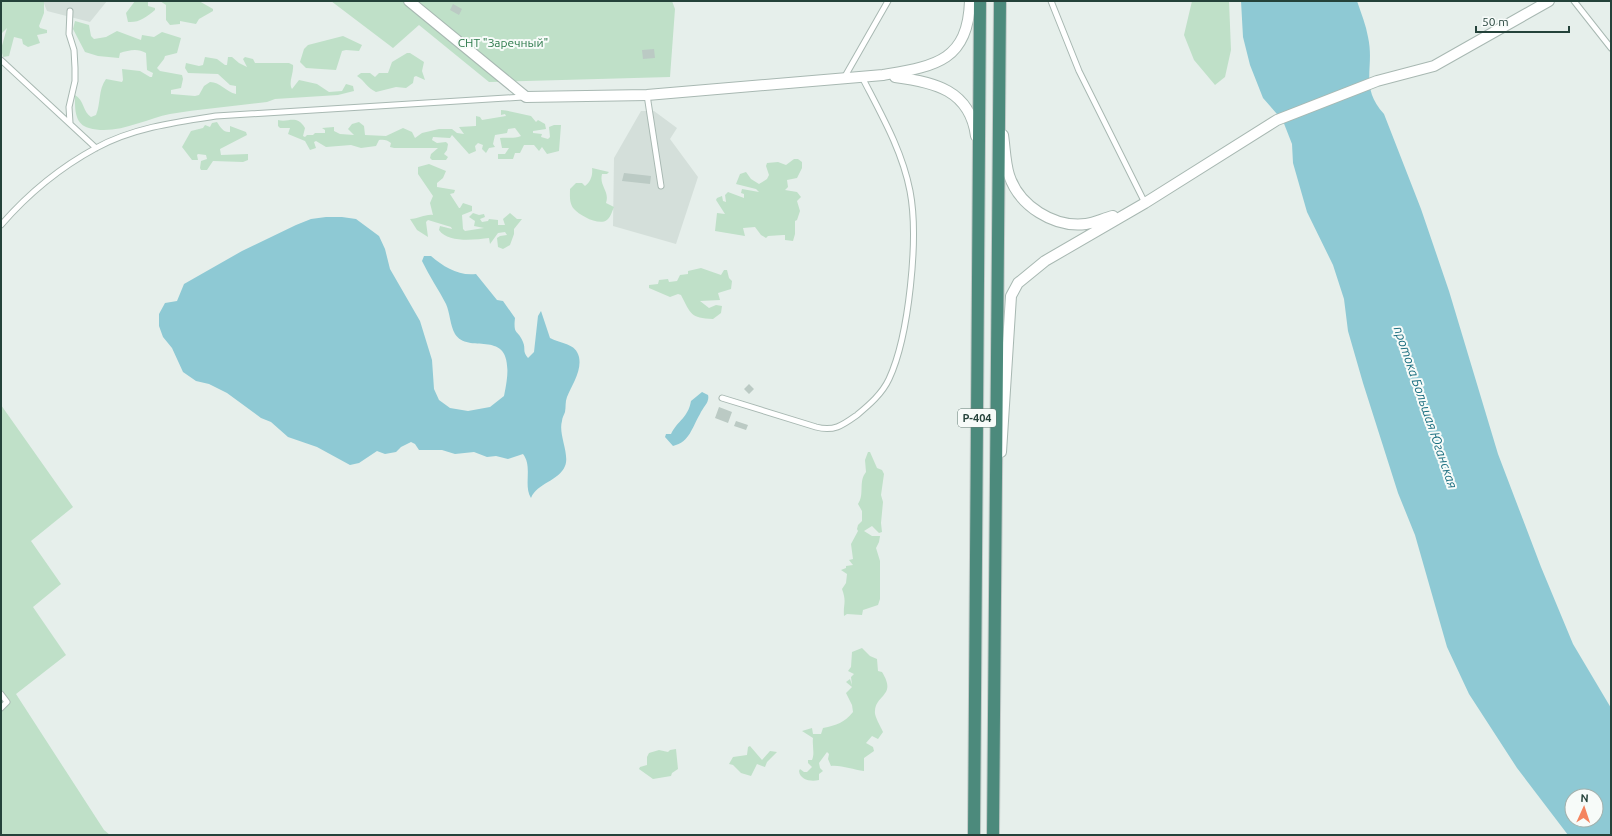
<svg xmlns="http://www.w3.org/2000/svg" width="1612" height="836" font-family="Ubuntu,sans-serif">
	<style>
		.built { fill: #d4dfda }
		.green { fill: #bfe0c8 }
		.water { fill: #8ec9d4; fill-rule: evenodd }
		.building { fill: #bbcac4 }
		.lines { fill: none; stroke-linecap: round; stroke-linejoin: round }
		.service-casing { stroke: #a8b8b2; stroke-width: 7 }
		.minor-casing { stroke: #a8b8b2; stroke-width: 12 }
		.trunk-casing { stroke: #c2cac8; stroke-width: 14 }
		.service { stroke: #fff; stroke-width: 5 }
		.minor { stroke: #fff; stroke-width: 10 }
		.trunk { stroke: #4c8a7c; stroke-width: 12 }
		.labels { text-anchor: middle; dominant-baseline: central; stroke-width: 4; stroke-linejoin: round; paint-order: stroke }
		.shield { fill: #f7fbf9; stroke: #637a73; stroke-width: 1 }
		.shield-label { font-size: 11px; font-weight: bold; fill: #24423a }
		.park-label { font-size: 12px; fill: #2d7a4b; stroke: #f7fbf9 }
		.water-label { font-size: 13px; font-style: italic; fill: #1c6f80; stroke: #f7fbf9 }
	</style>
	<rect width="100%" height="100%" fill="#e6efeb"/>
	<path class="built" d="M43,1H107L90,22L47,11Z
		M641,111H654L677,128L670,139L698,177L676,244L613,226L614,158Z"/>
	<path class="green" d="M1,1H44V13L39,26L40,28L47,30V33L37,35L40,43L28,47L23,44L22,39L14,37L9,56L3,57L1,49L7,28L1,34Z
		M135,1H148V6L155,8V10C146,17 139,23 128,22L126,13Z
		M160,1H199L213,9V11L199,19L196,24L180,21V24L170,25L166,20V5Z
		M331,1H672L675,9L670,77L489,82L419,25L393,48Z
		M1192,1H1229L1231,50L1225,77L1215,85L1194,60L1184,35Z
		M75,21L89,25L91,36L94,39L106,37L117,31L141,40L142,35L154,37L162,32L181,38L177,53L165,56L164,59L157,68L160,71L182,75L183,79L181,88L171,90V94L195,96L199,95L204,86L210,82C220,82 226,92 236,94V86L230,85L218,74L188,73L185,68L186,63L199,66L203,65L205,57L217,59L225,65H227L228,57H232L239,63L247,67L243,59L245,57L253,59L255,63H289L293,65C294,74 288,82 292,89L299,80L317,84L329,92L342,91L346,84L353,86L354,91L338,95L275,99L267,102C235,106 202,109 170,114C145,119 115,136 89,128C74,124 75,108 75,95C84,100 83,112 91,117L96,115C101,103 98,90 106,79L122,82L123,80L122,69L140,71L150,77H152L153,73L147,70L146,53C138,48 129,50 120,53L119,58L98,56L85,52L73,29Z
		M343,36L362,45L359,51L346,50L342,51L336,70L306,68L300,62L304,49L308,45Z
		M407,53H410L424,62L422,71L425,80L416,76L414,77L413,83L406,88L396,87L376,92C367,88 365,81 357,76L361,73H370L375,77L379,73H388L392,62Z
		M501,110C512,111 521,114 531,116L536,122L538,120L545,124L546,129L533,131V133L542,134L541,137L548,139L550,137L549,127L554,125H561L559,151L547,154L542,147L539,151L534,145H524L520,153H515L513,159H498V154H505L509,148H502L500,138C508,137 513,139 521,136L515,128L508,129L507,133L495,135L493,144L495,147L489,148L486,153L482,149L483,145L478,143L475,146L476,151L469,154L452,135L450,138L433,137L432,140L437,143L446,142L448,144L447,150L444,154L448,157L446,160H432L430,158L431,154L438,148H394L390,147L391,143C388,140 383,139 379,140L376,146L361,148L351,145L326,147L316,141L314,142L316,148L310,150L305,141L288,134L290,128H280L278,126V120C289,123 296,114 305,128L303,136L305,137L307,135H313L315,133H325V130L322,128L334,127V131L340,134L354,135L348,129L352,124L359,122L364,126L365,135L386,136L403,128L412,132L415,138L422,133L439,129H452L457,133L464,134L459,127L476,126V116L480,117L482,120L506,116L505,114L501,115Z
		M217,122C220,127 224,133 230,132V126L246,132L247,135L220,149L221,155L248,154V160L243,162L213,161L207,170H201L200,168L201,161L207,159L206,155L198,154L197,155L198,160H192L182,147L191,131L203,128L205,125L210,127L212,123Z
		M794,159H798L802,162V168L797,178L787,180L788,187L785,190L797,192L801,197L797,201L800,211L797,220L795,221V234L793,241L785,240V235H783L768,236L766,238L761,235L755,227L743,228L745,236L715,231L717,213L725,214L716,200L717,198L722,196L723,201L726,202L725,195L728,192L744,198V194L741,193L742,189L759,192L756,189L736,184L740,174L746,172L751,179L759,184L767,179L769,175L766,166L767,163L778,162L786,165Z
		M429,164L446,171L443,178L437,183V187L455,190L454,193L450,194L459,208H460L463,203L472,206V211L462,215L463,229L465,231L484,228L474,226L475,221L469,217L473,213L479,215L484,214L485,217L480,219L482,222L488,221L489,219L498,220V225H505L503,219L510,213L517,219H522L514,229V234L510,245L503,249L498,247L497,238L500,236L507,235L505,232L498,233L490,244L489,238C474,240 448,243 439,230L440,226L452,229L451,227L428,220L426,222L428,237L417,230L410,219C419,219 425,214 433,215L430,203L433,196L418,174V167Z
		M592,168L609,172L607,174H602C599,186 610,191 606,203L614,207C612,211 611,216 608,219C601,227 580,216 574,209C569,203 570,196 570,189L576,183H582L585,186C591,182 593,174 592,168Z
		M701,268L721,275L724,270H727L729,278L732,281L731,289L718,293L720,300L700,301L709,308L716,305L722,306L721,313L713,319C690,318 691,314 681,295L678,294L670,297L649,288V285L658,284L659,280L668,279L669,282L677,281L680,275L688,274V271Z
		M1,405L73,507L31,541L61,584L33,607L66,655L16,694L104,830L110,835H1Z
		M868,452H870L877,468L882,470L884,474L881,495L883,502L881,523L882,532L879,533L872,526L864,531L872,536H880L879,542L876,548L880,561V599L878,605L863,610L862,615L847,614L844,616C843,603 847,603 842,589L846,583L847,574L841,570L846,568V566L853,565L849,560L853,559L851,544L858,531L857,529L858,525L862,521V511L858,504C865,494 858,482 866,472L865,460Z
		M862,648L870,656L877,659L878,671L882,672C897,696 876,694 875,711C874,716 880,725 883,732L878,739L872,736L866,743L873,747L874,751L864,758V771C853,770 842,765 831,766L828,759L829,754L827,752L819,763L820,768L823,771L819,774V780C811,782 800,780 799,771L800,769L804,772H807L812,767L808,763V760H812C815,753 812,746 813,738L802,731L812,728L813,734H821L823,728C837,725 844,723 853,712L852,705L846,693L852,687L846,682L850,679L852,685L851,677L854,674L848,671L851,667L852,652Z
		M750,746L762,760L770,751L777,752L767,762L765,767L757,764L751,776L741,773L733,765L729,764L733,757L747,755L748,747Z
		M676,749L678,769L672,773L671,776L653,779L639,769L640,767L647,765V757L649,753L659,750L668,752L670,750Z"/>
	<path class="water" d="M1241,1H1357C1361,13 1366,25 1368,37C1375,68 1359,86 1384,114L1421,209L1449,291L1498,454L1541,567L1573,644L1611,708V835H1568L1517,768L1469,694L1447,647L1415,535L1398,493L1363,383L1348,331L1344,299L1333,265L1307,212L1293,163L1292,144L1283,121L1263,98L1250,65L1243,37ZM1572,796H1596V820H1572Z
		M326,217H342L356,219L379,236L385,249L390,269L420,321L432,360L434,389L439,400L450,408L468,411L490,407L504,396C521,319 470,358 455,334C450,325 450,313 446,304C439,290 429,276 422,261L424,256H431C444,267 458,276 476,274L497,300L503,301L515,318C513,336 518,329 523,342C526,349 522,351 528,358L534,352L538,316L541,311L550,338C561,344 576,343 579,357C582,371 572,385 567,397C565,402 566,407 565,412C564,415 562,418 562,421C558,434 570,454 565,466C559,481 537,483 531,498C523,485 533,467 523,454L508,459L496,456L487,457L474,452L455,454L442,450H419L415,444L411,442L401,447L396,452L385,454L377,451L359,463L350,465L317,447L288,437L271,422L261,418L227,393L209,384L196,381L183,372L172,348L163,337L159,326V314L165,303L177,301L184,284L242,251L296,225L311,219Z
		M702,392L708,395C710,402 703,407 700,414C692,427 690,442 673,446L665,437L666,434H671C678,420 688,418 691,401Z"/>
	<path class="building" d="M453,4L462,9L459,15L450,10Z
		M654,49L655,58L643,59L642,50Z
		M624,173L651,176L650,184L622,181Z
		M749,384L754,389L749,394L744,389Z
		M719,407L732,412L728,423L715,418Z
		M736,421L748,425L746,430L734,426Z"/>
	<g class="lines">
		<defs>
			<path id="service" d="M1051,1L1079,71L1145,203
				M1574,1L1611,48
				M70,11L69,34L74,50L75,68V81L69,107L70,123
				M1,60L96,148
				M844,78L888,1
				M647,95L661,186
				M1,225C27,195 61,167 96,148C132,128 176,122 216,116L523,97
				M722,398L816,427C834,432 843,425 857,415C869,405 882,394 889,379C909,336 919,238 910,191C902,150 881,114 862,77
				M1,694L7,702L1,708"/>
			<path id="minor" d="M409,1L526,97L647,95L883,75C934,66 968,62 970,1
				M895,77C934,82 970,90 976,136
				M1003,135C1005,148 1005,162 1009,175C1019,206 1054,228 1086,224C1095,223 1104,218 1113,216
				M1001,452L1011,296L1018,283L1045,261L1145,203L1277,120L1377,81L1434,66L1549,1"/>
			<path id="trunk" d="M974,835L980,1
				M993,835L1000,1"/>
		</defs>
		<use href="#service" class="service-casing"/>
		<use href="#minor" class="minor-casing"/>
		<use href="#trunk" class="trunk-casing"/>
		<use href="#service" class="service"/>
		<use href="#minor" class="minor"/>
		<use href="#trunk" class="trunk"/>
	</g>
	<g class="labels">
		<rect class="shield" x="958" y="409" width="38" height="18" rx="3"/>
		<g class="shield-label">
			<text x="977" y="418">Р-404</text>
		</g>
		<g class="park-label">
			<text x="503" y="42">СНТ "Заречный"</text>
		</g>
		<g class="water-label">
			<text transform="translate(1426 407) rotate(71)">протока Большая Юганская</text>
		</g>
	</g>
	<rect width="1612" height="836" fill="none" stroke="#24423a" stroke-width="4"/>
	<g transform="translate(1584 808) rotate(3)"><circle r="19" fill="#f7fbf9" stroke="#a3b1ad"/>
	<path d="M0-3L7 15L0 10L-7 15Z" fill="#f4845f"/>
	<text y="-6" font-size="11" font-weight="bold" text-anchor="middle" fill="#24423a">N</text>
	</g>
	<path d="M1476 26v6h93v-6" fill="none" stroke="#24423a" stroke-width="2"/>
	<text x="1482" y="26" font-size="12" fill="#24423a" stroke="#f7fbf9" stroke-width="3" paint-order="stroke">50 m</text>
</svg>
